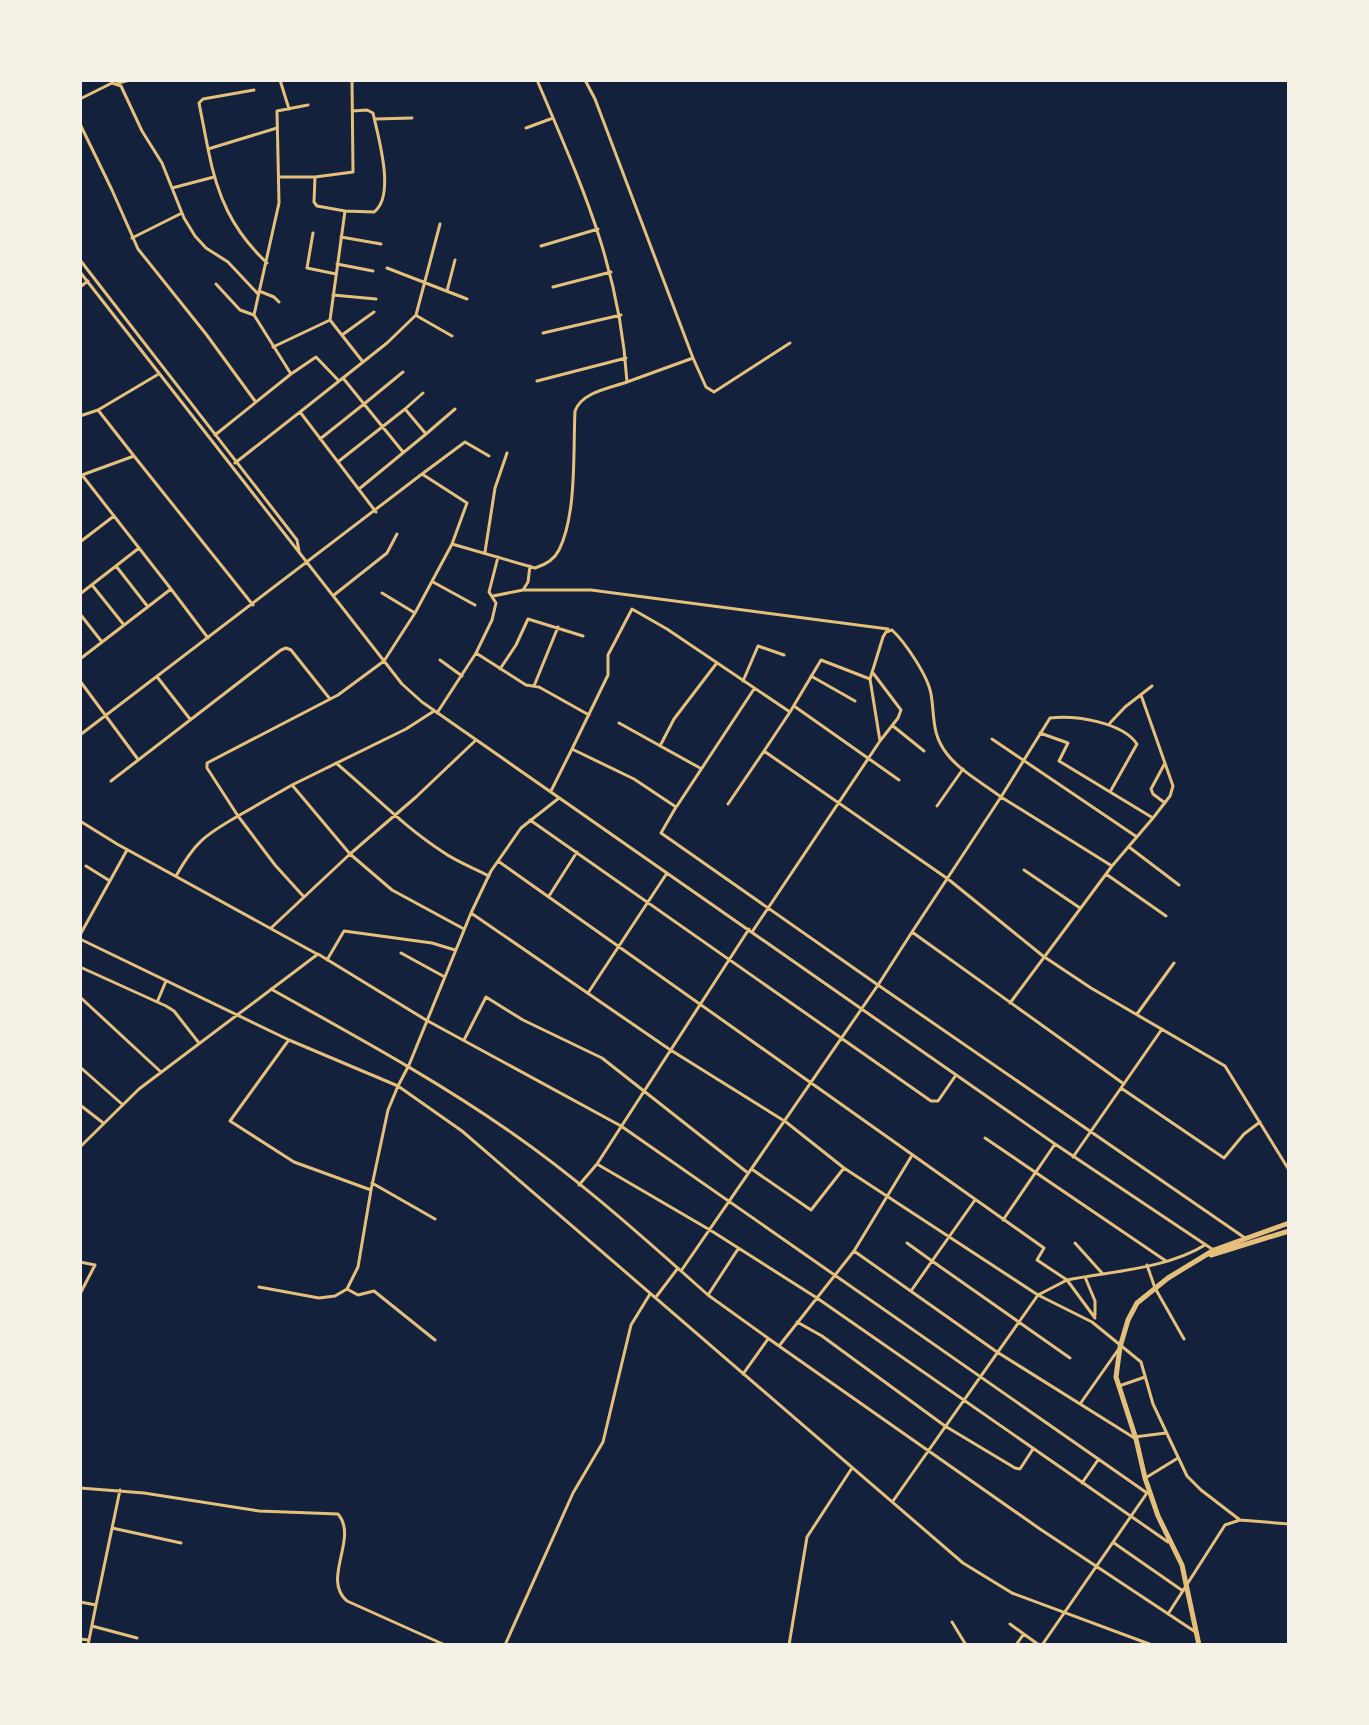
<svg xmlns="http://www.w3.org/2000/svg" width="1369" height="1725" font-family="'DejaVu Sans',sans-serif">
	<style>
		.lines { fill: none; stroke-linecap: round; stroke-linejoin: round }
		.minor { stroke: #e5c07b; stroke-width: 3 }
		.secondary { stroke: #e5c07b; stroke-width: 5 }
	</style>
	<rect width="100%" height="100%" fill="#14213d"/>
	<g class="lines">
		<path class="minor" d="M280,80L289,109
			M585,80L595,99L693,358L627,382
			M118,83L130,80
			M80,99L112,83L121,86L142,131L162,163L184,218L195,236L206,248L228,262L258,294
			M376,119L412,118
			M80,124L112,190L138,249L206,334L255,401
			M526,128L553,118
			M208,149L199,103L203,99L254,90
			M280,177H315L353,172L352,80
			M315,177L314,202L317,206L345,211
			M172,188L214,177
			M313,233L307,268L336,274
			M341,237L381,244
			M132,238L182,213
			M541,246L598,229
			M80,260L297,540L299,551
			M267,263C232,230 217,196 208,149L277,128
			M337,264L373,271
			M387,268L467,299
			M80,272L402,684L422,702L1055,1144L1212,1249
			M216,284L240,310L254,315
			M80,287L88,281
			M553,287L611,272
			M259,291L274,297L279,302
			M447,291L455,260
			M333,295L376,299
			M417,316L452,336
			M330,320L345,211L374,212C396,196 378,136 373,113L367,110L352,111
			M543,333L621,315
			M342,335L374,312
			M273,347L330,320L363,362
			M693,358L706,387L714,392L790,343
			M291,374L316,357L339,381
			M157,375L98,410L134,456L82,475L171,589
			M343,378L364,404L403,372
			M537,381L626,358
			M405,409L423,393
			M300,412L387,343L416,315L440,224
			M80,416L98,410
			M426,434L455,409
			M215,435L291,374L254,315L279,203L277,111L308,105
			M320,439L364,404L403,452
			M134,456L253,605
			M339,461L405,409L426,434L359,489
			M235,463L300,412L376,512
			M80,542L114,516
			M452,544L467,503L422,474L465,442L489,456
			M485,552L495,488L507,453
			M116,566L148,607
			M433,582L475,605
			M92,585L124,625
			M523,590H591L888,629
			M382,593L415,613
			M80,594L139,548
			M334,595L387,553L397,534
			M493,596L523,590L528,582L530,566
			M80,614L102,642
			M476,653L492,620L496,603L489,592L498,557
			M80,659L171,589L208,638
			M440,660L462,676
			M500,669L516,645L528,619L583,636
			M873,673L901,710L898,718L880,741
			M811,676L855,701
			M158,678L190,719
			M870,679L883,637L886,632L892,630C905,642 928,676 931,694C935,717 931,733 947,754C960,771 984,784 1001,797L1050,718C1075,715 1122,722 1137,744L1110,792
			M80,681L137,758
			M743,681L758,646L784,655
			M534,686L558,627
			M1141,695L1173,786L1170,796L1153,818
			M794,706L899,780
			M790,712L764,751L948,879L1043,956L1091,988L1225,1066L1289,1170
			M437,713L476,653L526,685L539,687L589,715
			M619,723L700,768
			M1110,723L1125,707L1152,686
			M893,726L924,751
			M80,735L422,474
			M992,739L1137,837
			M660,746L674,719L716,664
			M572,749L608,675V655L632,609L667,629L790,712L821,660L870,679L880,741L752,932
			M336,763C372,793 404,827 443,852C457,862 474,868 489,876
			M1165,763L1151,789L1153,794L1165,803
			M111,781L281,650L286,648L291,650L330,699
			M292,785L238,816L275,865L304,897
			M551,791L572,749L634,779L676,807L661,833L878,985L912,932L1124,1084
			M559,798L521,828L491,871L471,913L409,1065L398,1086L462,1131L963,1563L1012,1593L1152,1645
			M728,804L764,751
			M677,806L754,689
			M937,806L963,769
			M530,820L931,1101H938L956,1075
			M80,821L117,844L317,954
			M1129,847L1179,885
			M498,861L1044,1248L1037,1260L1067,1280L1038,1295L893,1501
			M86,866L110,881
			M1024,870L1080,908
			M1106,874L1166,916
			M176,876C195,842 205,835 238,816L207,768V763L338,695L384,661L415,613L452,544L535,568C545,565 554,560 559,550C577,514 573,451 575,411C582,392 610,388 627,382C620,267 581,184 537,80
			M549,896L577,852
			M471,913L669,1049L786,1122L844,1168L1038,1295L1092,1322L1141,1362L1153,1404L1187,1476L1201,1490L1240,1520
			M271,928L350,854L292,785L406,729L434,711
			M464,929L392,890L350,854L416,797L476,740
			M912,932L1001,797L1112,866L1153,818L1059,761L1068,743L1040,733
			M80,935L127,850
			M80,939L289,1040L398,1086L388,1110L371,1190L358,1267L347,1289L335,1296L319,1298L259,1287
			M401,953L443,976
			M327,960L344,931L432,943L455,950
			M80,967L166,1006L174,1011L199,1043
			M271,989C353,1035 435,1079 512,1133C571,1174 627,1223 681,1271L878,985L1245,1238
			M588,993L667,873
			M80,997L161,1072
			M158,1000L166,981
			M1010,1003L1112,866
			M1137,1014L1174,963
			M464,1040L486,997L523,1020L602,1058L748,1173
			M288,1041L230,1121L294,1162L371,1190
			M80,1067L123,1105
			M1121,1088L1224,1158L1244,1134L1260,1122
			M80,1105L102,1122
			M985,1138L1166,1261
			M80,1147L139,1089L318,954L426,1020L621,1126L1147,1493H1151
			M1073,1157L1162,1029
			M597,1164L749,929
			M753,1170L811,1210L844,1168
			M372,1183L435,1219
			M579,1185L597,1164L710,1230L817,1298L1168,1542
			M975,1200L932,1261L1070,1358
			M1003,1220L1055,1144
			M907,1243L932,1261L911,1291
			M1075,1243L1102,1273
			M854,1251L997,1352L1136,1439
			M80,1262L95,1265L80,1294
			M1147,1265L1155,1288L1184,1339
			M681,1271L708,1295L779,1346L854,1251L911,1157
			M1085,1277L1095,1301V1315
			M347,1289L358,1295L374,1291L435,1340
			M708,1295L738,1249
			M656,1297L678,1268
			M1095,1318L1067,1280C1112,1271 1166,1269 1205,1245
			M797,1322L822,1336L945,1426L1015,1468L1020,1469L1033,1449
			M779,1346L1040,1529L1194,1631
			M743,1374L768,1339
			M1119,1386L1145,1377
			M1080,1404L1118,1350
			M1134,1437L1166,1433
			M1147,1477L1178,1458
			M1082,1483L1098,1460
			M80,1488L144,1493L259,1511L338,1514C359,1538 321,1579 347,1601L445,1645
			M112,1528L181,1543
			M1114,1543L1183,1591
			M80,1602L96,1605L120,1490
			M1168,1614L1225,1525L1240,1520L1289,1524
			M952,1622L966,1645
			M1010,1624L1039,1645
			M92,1626L137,1638
			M80,1639L89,1640
			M88,1645L96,1605
			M505,1645L573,1493L603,1442L631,1325L650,1294
			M789,1645L807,1537L852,1468
			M1016,1645L1023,1635
			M1042,1645L1147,1493"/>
		<path class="secondary" d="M1211,1255L1289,1231
			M1199,1645L1182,1565L1158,1516L1145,1478L1136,1439L1116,1377L1120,1347L1128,1320L1137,1303L1168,1278L1214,1250L1289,1223"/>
	</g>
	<rect width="1369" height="1725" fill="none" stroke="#f6f1e7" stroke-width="164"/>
</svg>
